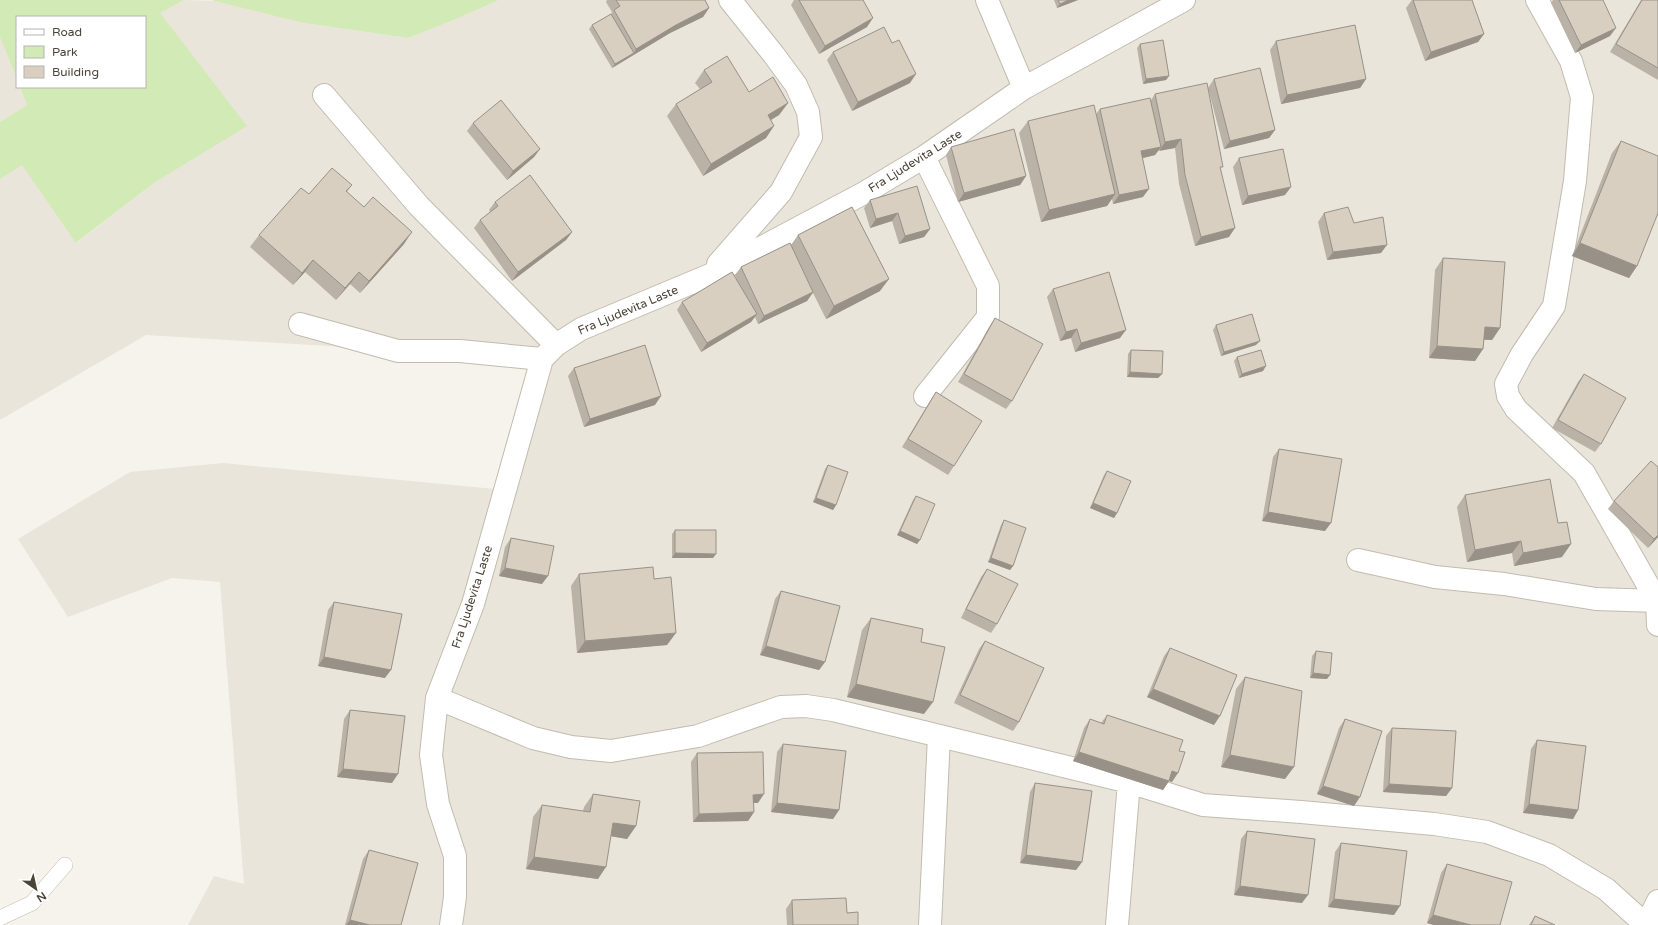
<svg xmlns="http://www.w3.org/2000/svg" width="1658" height="925" font-family="'Varela Round',sans-serif">
	<style>
		.residential { fill: #eae5da }
		.green { fill: #d2eab5 }
		.lines { fill: none; stroke-linecap: round; stroke-linejoin: round }
		.lane-casing { stroke: #c2bbae; stroke-width: 16 }
		.street-casing { stroke: #c2bbae; stroke-width: 24 }
		.lane { stroke: #fff; stroke-width: 15 }
		.street { stroke: #fff; stroke-width: 22 }
		.wall { fill: #bab2a6 }
		.shaded-wall { fill: #979187 }
		.building { fill: #d8cfc1; stroke: #979187 }
		.labels { text-anchor: middle; dominant-baseline: central; stroke-width: 4; stroke-linejoin: round; paint-order: stroke }
		.street-label { font-size: 12px; fill: #4b4439; stroke: #fff }
	</style>
	<rect width="100%" height="100%" fill="#f6f3ec"/>
	<path class="residential" d="M184,0L220,1L304,23L408,38L449,22L499,0H1658V925H188L214,876L244,884L220,582L172,578L68,617L18,539L130,472L223,463L505,490L542,359L146,335L0,420V179L22,164L77,243L154,183L246,126L159,13Z
		M0,36L17,79V87H20L27,105L0,122Z"/>
	<path class="green" d="M0,0H184L160,13L247,126L154,183L76,243L22,165L0,179V122L27,105L20,87H145V17H17V79L0,37Z
		M211,0H499L449,22L408,38L304,23Z"/>
	<g class="lines">
		<defs>
			<path id="lane" d="M0,918L32,903L65,865"/>
			<path id="street" d="M987,0L1024,88
				M1537,0L1571,61L1582,97L1575,181L1554,306L1522,354L1506,384L1508,396L1516,409L1584,473L1657,601L1658,625
				M324,95L419,206L556,345
				M924,157L988,286V317L925,396
				M718,264L781,192L811,137L808,112L796,85L774,55L730,0
				M300,324L398,351H460L542,359
				M1358,560L1435,577L1504,584L1596,599L1658,601
				M437,698L533,738L571,747L611,751L698,736L781,707L806,706L833,710L1129,782L1203,805L1301,812L1434,824L1487,832L1549,855L1606,889L1646,925L1658,901
				M451,925L455,897V856L438,804L431,755L437,698L473,604L542,359L556,345L581,329L710,275L864,193L924,157L1024,88L1184,0
				M930,925L939,736
				M1117,925L1129,782"/>
		</defs>
		<use href="#lane" class="lane-casing"/>
		<use href="#street" class="street-casing"/>
		<use href="#lane" class="lane"/>
		<use href="#street" class="street"/>
	</g>
	<path class="wall" d="M607,0H705L709,8L703,17L670,33L612,68L589,29L592,25L611,14L612,12L606,2Z
		M794,0H863L867,27L819,54L791,5Z
		M1054,0H1078L1057,8Z
		M1412,0H1472L1484,34L1478,42L1425,61L1406,8Z
		M1553,0H1603L1610,36L1575,53L1551,3Z
		M1641,0H1658V80L1610,52Z
		M1276,41L1366,79L1360,88L1281,104L1270,50Z
		M1140,44L1169,76L1166,80L1143,84L1137,48Z
		M833,52L910,83L852,111L827,60Z
		M704,70L749,92L788,103L779,115L771,120L766,138L703,176L667,116L676,104L700,89L695,83Z
		M1214,79L1275,130L1269,138L1224,149L1208,88Z
		M1155,94L1221,170L1229,237L1195,246L1179,184L1175,148L1159,150L1155,155L1143,158V197L1113,204L1112,199L1107,206L1041,222L1019,133L1028,121L1096,114L1100,109L1151,100Z
		M473,123L540,149L534,157L507,180L467,131Z
		M1621,141L1637,266L1629,278L1572,256L1612,153Z
		M951,147L1026,176L1020,185L958,202L946,155Z
		M1239,158L1285,195L1242,205L1233,167Z
		M352,185L347,192L404,244L360,293L350,284L336,300L305,272L293,285L250,247L259,235L309,194Z
		M870,200L930,229L924,237L899,244L892,221L870,228L864,208Z
		M495,202L572,232L566,240L512,281L474,228L480,220L490,212L489,210Z
		M1324,213L1354,223L1381,253L1327,260L1318,222Z
		M798,235L880,291L826,319L813,293L807,301L758,324L755,317L751,322L701,352L677,310L682,302L736,279L735,275L741,267L791,245Z
		M1443,258L1500,328L1492,340H1484L1483,349L1475,361L1429,358L1435,270Z
		M1053,289L1120,338L1075,352L1071,338L1060,341L1047,297Z
		M995,318L1012,401L1006,409L958,382L989,327Z
		M1216,325L1256,345L1221,356L1213,330Z
		M1131,350L1162,374L1158,378L1127,377L1128,354Z
		M1237,357L1263,371L1239,378L1234,361Z
		M574,368L655,405L584,427L568,376Z
		M1584,374L1601,444L1595,452L1552,428L1578,382Z
		M936,392L954,466L948,475L902,447L930,401Z
		M1279,449L1325,531L1262,521L1273,457Z
		M828,465L836,505L833,510L813,502L825,469Z
		M1658,467V537L1648,548L1608,509L1614,501Z
		M1107,471L1117,513L1114,518L1090,508L1104,475Z
		M1465,495L1562,557L1514,566L1512,553L1467,562L1457,507Z
		M916,496L920,540L917,544L897,535L913,500Z
		M1004,520L1013,566L1010,570L988,562L1001,525Z
		M675,530L713,558H672V534Z
		M511,538L542,584L499,576L505,547Z
		M987,569L997,624L991,633L961,618L981,577Z
		M579,574L654,579L667,645L577,653L571,586Z
		M781,591L825,662L819,670L760,655L775,599Z
		M334,602L385,678L318,666L328,610Z
		M871,618L921,642L924,714L847,697L862,630Z
		M985,641L1019,722L1013,731L954,703L979,649Z
		M1170,648L1214,725L1147,697L1164,656Z
		M1316,651L1327,679L1310,678L1312,656Z
		M1245,677L1285,779L1221,767L1236,689Z
		M350,710L392,783L337,777L344,719Z
		M1107,715L1179,751L1172,782L1169,781L1163,790L1073,761L1084,728L1090,719L1101,723Z
		M1345,719L1354,806L1317,794L1339,728Z
		M1392,728L1452,788L1446,796L1383,792L1386,736Z
		M1537,740L1578,810L1573,819L1523,813L1531,749Z
		M783,744L839,810L833,819L771,812L777,752Z
		M697,753L758,803H753L754,812L748,821L693,822L691,762Z
		M1035,783L1082,862L1076,870L1020,863L1030,792Z
		M593,794L636,826L627,839L611,836L598,879L526,869L533,817L542,805L583,811L584,807Z
		M1247,831L1302,903L1234,895L1241,839Z
		M1341,843L1394,915L1328,907L1335,852Z
		M369,850L401,925H345L363,859Z
		M1447,864L1500,925H1434L1427,923L1441,873Z
		M792,900L847,913L858,925H787L786,909Z
		M1535,916L1555,925H1529Z"/>
	<path class="shaded-wall" d="M1069,0H1078L1057,8L1060,4Z
		M709,8L703,17L670,33L612,68L615,64L634,53L636,49L676,25Z
		M873,18L867,27L819,54L825,46Z
		M1616,28L1610,36L1575,53L1581,45Z
		M1484,34L1478,42L1425,61L1431,52Z
		M916,74L910,83L852,111L858,102Z
		M1169,76L1166,80L1143,84L1146,79Z
		M1366,79L1360,88L1281,104L1287,95Z
		M788,103L779,115L759,127L768,115Z
		M774,126L766,138L703,176L711,164Z
		M1275,130L1269,138L1224,149L1230,141Z
		M1181,139L1175,148L1159,151L1165,142Z
		M1161,147L1155,155L1135,160L1141,151Z
		M540,149L534,157L507,180L513,171Z
		M1026,176L1020,185L958,202L964,193Z
		M1291,187L1285,195L1242,205L1248,196Z
		M1149,189L1143,197L1113,204L1119,195Z
		M1115,194L1107,206L1041,222L1049,210Z
		M898,213L892,221L870,228L876,219Z
		M1235,228L1229,237L1195,246L1201,237Z
		M930,229L924,237L899,244L905,236Z
		M412,232L404,244L360,293L369,281Z
		M572,232L566,240L512,281L518,272Z
		M1580,243L1637,266L1629,278L1572,256Z
		M1387,245L1381,253L1327,260L1333,252Z
		M313,260L305,272L293,285L302,273Z
		M359,272L350,284L336,300L345,288Z
		M889,279L880,291L826,319L834,306Z
		M813,292L807,301L758,324L764,316Z
		M757,314L751,322L701,352L707,343Z
		M1485,327L1500,328L1492,340L1476,339Z
		M1077,329L1071,338L1060,341L1066,332Z
		M1126,330L1120,338L1075,352L1081,343Z
		M1260,341L1256,345L1221,356L1224,352Z
		M1437,346L1483,349L1475,361L1429,358Z
		M1266,366L1263,371L1239,378L1242,374Z
		M1130,372L1162,374L1158,378L1127,377Z
		M661,396L655,405L584,427L590,419Z
		M816,498L836,505L833,510L813,502Z
		M1093,503L1117,513L1114,518L1090,508Z
		M1268,512L1331,523L1325,531L1262,521Z
		M900,531L920,540L917,544L897,535Z
		M1658,535V537L1648,548L1654,539Z
		M1521,541L1512,553L1467,562L1475,550Z
		M1571,544L1562,557L1514,566L1523,553Z
		M675,553L716,554L713,558H672Z
		M991,558L1013,566L1010,570L988,562Z
		M505,568L548,576L542,584L499,576Z
		M676,633L667,645L577,653L585,641Z
		M766,646L825,662L819,670L760,655Z
		M324,657L391,670L385,678L318,666Z
		M1313,673L1330,675L1327,679L1310,678Z
		M856,684L933,702L924,714L847,697Z
		M1153,689L1220,716L1214,725L1147,697Z
		M1079,752L1169,781L1163,790L1073,761Z
		M1230,755L1294,767L1285,779L1221,767Z
		M343,769L398,774L392,783L337,777Z
		M1172,771L1178,773L1172,782L1166,780Z
		M1389,784L1452,788L1446,796L1383,792Z
		M1323,786L1360,797L1354,806L1317,794Z
		M764,794L758,803H747L753,795Z
		M777,803L839,810L833,819L771,812Z
		M1529,804L1578,810L1573,819L1523,813Z
		M754,812L748,821L693,822L699,814Z
		M613,823L636,826L627,839L604,835Z
		M1026,855L1082,862L1076,870L1020,863Z
		M534,857L606,867L598,879L526,869Z
		M1240,886L1308,895L1302,903L1234,895Z
		M1334,899L1400,906L1394,915L1328,907Z
		M1433,915L1471,925H1434L1427,923Z
		M350,920L370,925H346Z"/>
	<path class="building" d="M616,0H705L709,8L676,25L636,49L614,10L620,6Z
		M799,0H863L873,18L825,46Z
		M1058,0H1069L1060,4Z
		M1413,0H1472L1484,34L1431,52Z
		M1559,0H1603L1616,28L1581,45Z
		M1642,0H1658V68L1616,44Z
		M611,14L634,53L615,64L592,25Z
		M1355,25L1366,79L1287,95L1276,41Z
		M884,27L892,43L899,40L916,74L858,102L833,52Z
		M1163,40L1169,76L1146,79L1140,44Z
		M727,56L749,92L773,77L788,103L768,115L774,126L711,164L676,104L712,82L704,70Z
		M1260,68L1275,130L1230,141L1214,79Z
		M1207,83L1223,167H1220L1235,228L1201,237L1185,175L1181,139L1165,142L1155,94Z
		M1150,98L1161,147L1141,151L1149,189L1119,195L1100,109Z
		M501,100L540,149L513,171L473,123Z
		M1094,105L1115,194L1049,210L1028,121Z
		M1014,129L1026,176L964,193L951,147Z
		M1621,141L1658,156V213L1637,266L1580,243Z
		M1283,149L1291,187L1248,196L1239,158Z
		M332,168L352,185L346,191L364,207L373,197L412,232L369,281L359,272L345,288L313,260L302,273L259,235L301,188L309,194Z
		M530,175L572,232L518,272L480,220L498,206L495,202Z
		M917,186L930,229L905,236L898,213L876,219L870,200Z
		M852,207L889,279L834,306L798,235Z
		M1348,207L1354,223L1383,217L1387,245L1333,252L1324,213Z
		M790,243L813,292L764,316L741,267Z
		M1443,258L1505,262L1500,328L1485,327L1483,349L1437,346Z
		M732,272L757,314L707,343L682,302Z
		M1109,272L1126,330L1081,343L1077,329L1066,332L1053,289Z
		M1252,314L1260,341L1224,352L1216,325Z
		M995,318L1043,344L1012,401L964,374Z
		M645,345L661,396L590,419L574,368Z
		M1131,350L1163,351L1162,374L1130,372Z
		M1261,350L1266,366L1242,374L1237,357Z
		M1584,374L1626,398L1601,444L1558,420Z
		M936,392L982,421L954,466L908,439Z
		M1279,449L1342,459L1331,523L1268,512Z
		M1651,461L1658,467V535L1654,539L1614,501Z
		M828,465L848,472L836,505L816,498Z
		M1107,471L1131,481L1117,513L1093,503Z
		M1550,479L1558,523L1567,522L1571,544L1523,553L1521,541L1475,550L1465,495Z
		M916,496L935,504L920,540L900,531Z
		M1004,520L1026,528L1013,566L991,558Z
		M675,530H716V554L675,553Z
		M511,538L554,546L548,576L505,568Z
		M653,567L654,579L671,577L676,633L585,641L579,574Z
		M987,569L1018,584L997,624L966,609Z
		M781,591L840,606L825,662L766,646Z
		M334,602L402,614L391,670L324,657Z
		M871,618L923,629L921,642L945,647L933,702L856,684Z
		M985,641L1044,668L1019,722L960,695Z
		M1170,648L1237,675L1220,716L1153,689Z
		M1316,651L1332,653L1330,675L1313,673Z
		M1245,677L1302,691L1294,767L1230,755Z
		M350,710L405,716L398,774L343,769Z
		M1107,715L1183,740L1179,751L1185,752L1178,773L1172,771L1169,781L1079,752L1090,719L1104,724Z
		M1345,719L1382,731L1360,797L1323,786Z
		M1392,728L1456,731L1452,788L1389,784Z
		M1537,740L1586,746L1578,810L1529,804Z
		M783,744L846,751L839,810L777,803Z
		M763,752L764,794L753,795L754,812L699,814L697,753Z
		M1035,783L1092,791L1082,862L1026,855Z
		M593,794L640,801L636,826L613,823L606,867L534,857L542,805L590,812Z
		M1247,831L1315,839L1308,895L1240,886Z
		M1341,843L1407,851L1400,906L1334,899Z
		M369,850L418,863L401,925H370L350,920Z
		M1447,864L1512,882L1500,925H1471L1433,915Z
		M846,898L847,913L858,912V925H793L792,900Z
		M1535,916L1555,925H1531Z"/>
	<g class="labels">
		<g class="street-label">
			<text transform="translate(915 161) rotate(-32)">Fra Ljudevita Laste</text>
			<text transform="translate(628 310) rotate(-23)">Fra Ljudevita Laste</text>
			<text transform="translate(472 597) rotate(-72)">Fra Ljudevita Laste</text>
		</g>
	</g>
	<rect x="16" y="16" width="130" height="72" fill="#ffffff" stroke="#b7b4b0"/>
	<rect x="24" y="29" width="20" height="6" fill="#ffffff" stroke="#b7b4b0"/>
	<text x="52" y="36" font-size="12" fill="#4b4439">Road</text>
	<rect x="24" y="46" width="20" height="12" fill="#d2eab5" stroke="#b7b4b0"/>
	<text x="52" y="56" font-size="12" fill="#4b4439">Park</text>
	<rect x="24" y="66" width="20" height="12" fill="#d8cfc1" stroke="#b7b4b0"/>
	<text x="52" y="76" font-size="12" fill="#4b4439">Building</text>
	<g transform="translate(36 889) rotate(146)" stroke="#ffffff" stroke-width="3" paint-order="stroke">
	<path d="M0-3L7 15L0 10L-7 15Z" fill="#4b4439"/>
	<text y="-6" font-size="11" font-weight="bold" text-anchor="middle" fill="#4b4439">N</text>
	</g>
</svg>
